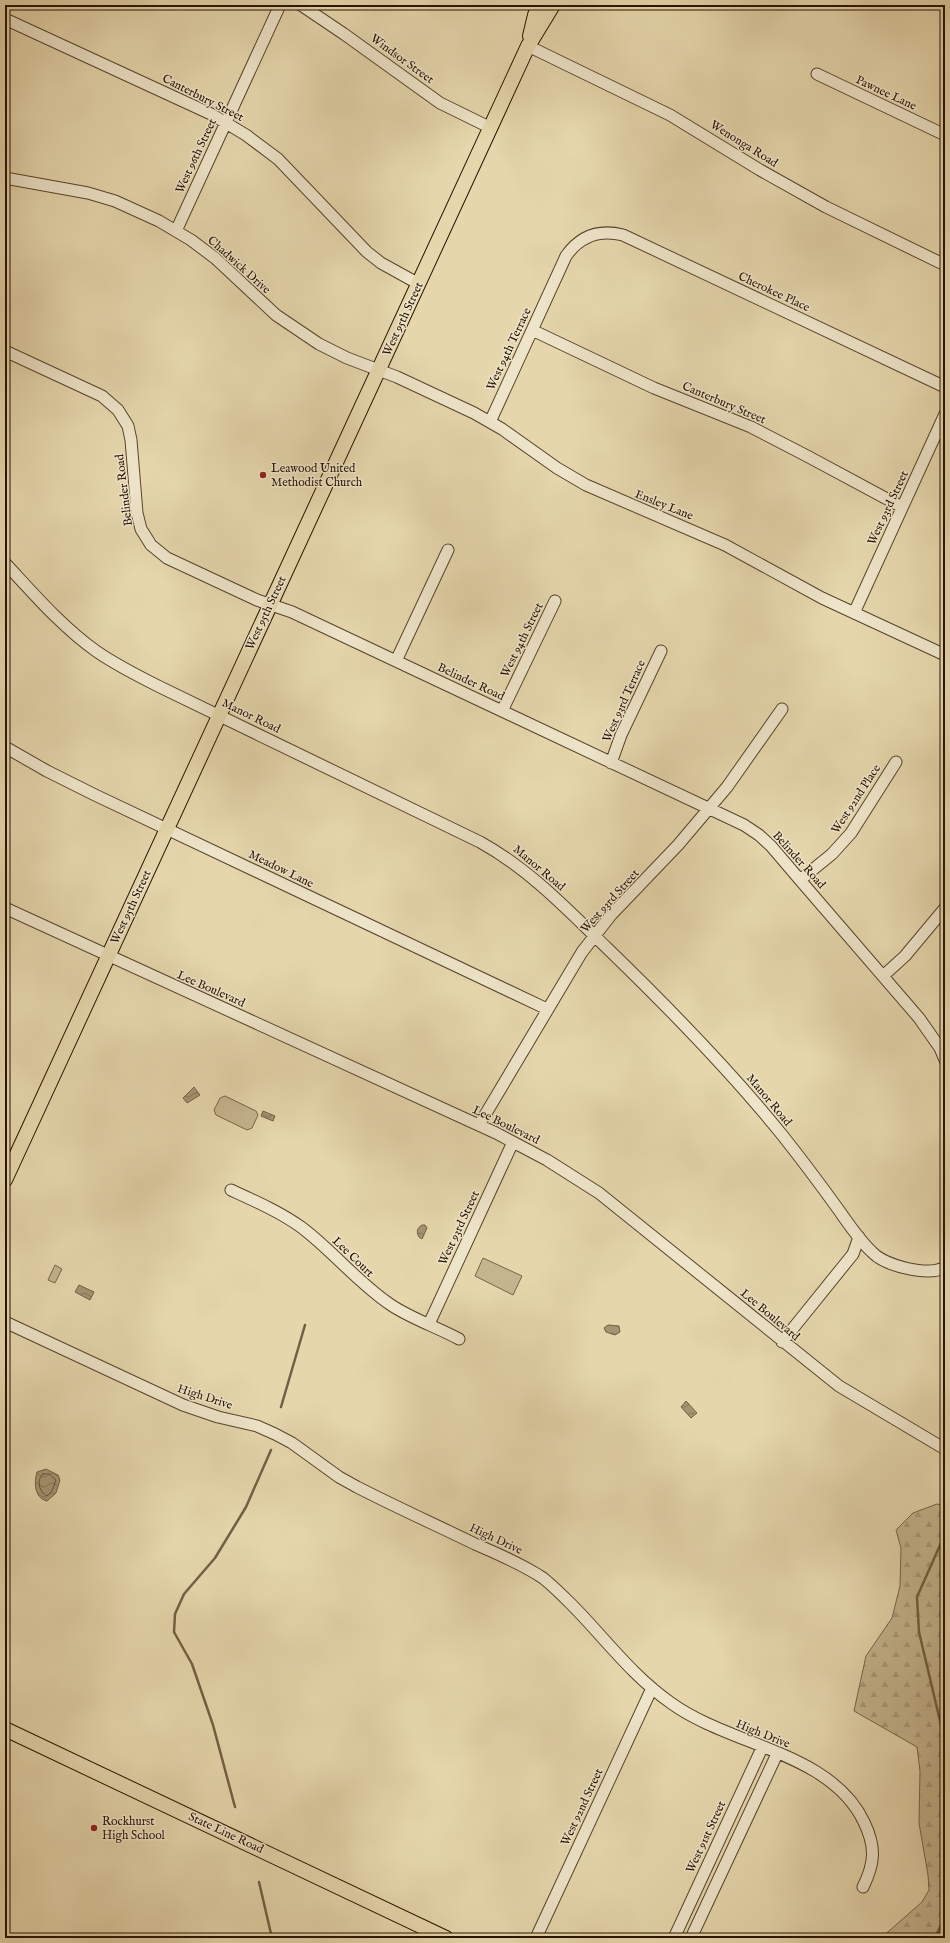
<svg xmlns="http://www.w3.org/2000/svg" width="950" height="1943" font-family="'IM FELL English',serif">
	<style>
		.forest { fill: url(#forest-firs); stroke: #766448 }
		.pitch { fill: #c5b58f; stroke: #766448 }
		.water { fill: url(#water-waves); stroke: #726044 }
		.lines { fill: none; stroke-linecap: round; stroke-linejoin: round }
		.shore { stroke: #665439; stroke-width: 1 }
		.stream { stroke: #726044; stroke-width: 2.5 }
		.minor-casing { stroke: #56442b; stroke-width: 13 }
		.major-casing { stroke: #271300; stroke-width: 16 }
		.minor { stroke: #eee4c9; stroke-width: 11 }
		.major { stroke: #e5d6ac; stroke-width: 14 }
		.poi-dot { fill: #8f2418; stroke: #eee4c9; stroke-width: 1.5 }
		.labels { text-anchor: middle; dominant-baseline: central; stroke-width: 3; stroke-linejoin: round; paint-order: stroke }
		.street-label { font-size: 12px; fill: #271300; stroke: #eee4c9 }
		.poi-label { font-size: 12px; fill: #271300; stroke: #eee4c9; text-anchor: start }
	</style>
	<defs>
		<pattern id="forest-firs" width="22" height="20" patternUnits="userSpaceOnUse"><rect width="22" height="20" fill="#c5b58f"/><path d="M5 1l3.5 6h-7zM16 11l3.5 6h-7z" fill="#a99b7a"/></pattern>
		<pattern id="water-waves" width="16" height="10" patternUnits="userSpaceOnUse"><rect width="16" height="10" fill="#a49472"/><path d="M0 5q4-4 8 0t8 0" fill="none" stroke="#86785b"/></pattern>
	</defs>
	<rect width="100%" height="100%" fill="#e5d6ac"/>
	<filter id="stains"><feTurbulence type="fractalNoise" baseFrequency=".005" numOctaves="4"/><feColorMatrix values="0 0 0 0 .2 0 0 0 0 .09 0 0 0 0 .02 0 0 0 .5 -.17"/></filter>
	<radialGradient id="worn" r=".72"><stop offset=".6" stop-color="#630" stop-opacity="0"/><stop offset="1" stop-color="#630" stop-opacity=".3"/></radialGradient>
	<path class="forest" d="M937,1504L945,1506V1556L941,1603L945,1616V1929L940,1938H881L922,1902L929,1890L928,1875L919,1823L920,1771L917,1747L854,1711L866,1656L892,1618L900,1586L901,1548L896,1530L913,1513Z"/>
	<path class="pitch" d="M225,1096L256,1111L258,1115L252,1128L247,1130L216,1115L214,1110L220,1098Z
		M483,1258L522,1276L513,1295L475,1276Z
		M55,1265L62,1269L55,1283L48,1280Z"/>
	<path class="water" d="M194,1087L200,1095L187,1103L183,1098Z
		M263,1111L275,1116L273,1121L261,1116Z
		M422,1225H425L427,1228L422,1239L419,1237C416,1232 417,1228 422,1225Z
		M79,1285L94,1292L90,1300L75,1292Z
		M608,1325L619,1326L620,1332L615,1335L606,1332L604,1328Z
		M686,1401L697,1413L691,1418L681,1407Z
		M46,1469L58,1475L60,1480L56,1493L47,1501C34,1498 34,1482 37,1472Z"/>
	<g class="lines">
		<path class="shore" d="M43,1474H49L56,1480L52,1491L47,1496C39,1492 36,1480 43,1474Z"/>
		<path class="stream" d="M281,1407L305,1325
			M945,1534L917,1597L919,1632L941,1725L945,1786
			M235,1807L213,1725L192,1664L174,1632L175,1614L184,1594L215,1558L246,1507L271,1450
			M259,1882L272,1938
			M935,1938L945,1916"/>
		<defs>
			<path id="minor" d="M301,5L344,34L440,103L491,128
				M5,19L211,114L246,135L278,159L367,252L381,263L419,284
				M528,46L670,115L760,170L826,207L945,265
				M817,74L945,135
				M5,178L88,193L115,201L159,221L191,240L215,258L276,315L319,344L347,358L397,377L474,413L502,429L557,468L586,485L725,545L822,598L945,655
				M176,231L280,5
				M532,330L654,388L751,427L807,456L902,507
				M5,351L102,396L118,410L128,426L131,440L137,513L141,529L151,545L167,558L257,600L292,612L744,825L759,835L771,846L800,880L919,1018L940,1048L945,1060
				M490,422L566,256C580,236 599,229 623,235L945,387
				M5,563C33,593 62,627 96,651C116,665 138,676 160,687L480,842C529,869 567,909 607,948C669,1008 729,1069 783,1136C802,1160 820,1184 838,1209C848,1223 859,1240 872,1252C885,1266 929,1277 945,1267
				M854,613L945,414
				M396,661L448,550
				M502,711L555,601
				M5,747L47,771L95,795L547,1009
				M611,763L621,735L661,651
				M800,880L832,854L851,833L896,762
				M5,908L496,1133L547,1160L599,1193L839,1386L945,1449
				M883,976L905,956L945,908
				M479,1125L582,952L611,915L678,845L727,787L782,709
				M231,1190C255,1201 280,1212 301,1227C333,1251 358,1283 391,1305C412,1319 437,1327 459,1339
				M5,1322L183,1405L218,1417L257,1426L275,1434L292,1443L339,1477L357,1487C396,1507 436,1525 475,1544C498,1554 522,1564 543,1578C553,1586 562,1595 571,1604C604,1637 632,1676 671,1703C730,1746 831,1752 864,1822C876,1847 875,1863 863,1887
				M429,1324L513,1142
				M782,1342L853,1254L859,1237
				M536,1938L652,1688
				M674,1938L762,1748
				M691,1938L777,1754"/>
			<path id="major" d="M530,36L535,15L539,5
				M5,1180L528,46L553,5
				M5,1729L446,1938"/>
		</defs>
		<use href="#minor" class="minor-casing"/>
		<use href="#major" class="major-casing"/>
		<use href="#minor" class="minor"/>
		<use href="#major" class="major"/>
	</g>
	<g class="poi-dot">
		<circle cx="263" cy="475" r="4"/>
		<circle cx="94" cy="1828" r="4"/>
	</g>
	<g class="labels">
		<g class="street-label">
			<text transform="translate(402 59) rotate(36)">Windsor Street</text>
			<text transform="translate(886 93) rotate(25)">Pawnee Lane</text>
			<text transform="translate(203 98) rotate(27)">Canterbury Street</text>
			<text transform="translate(744 144) rotate(32)">Wenonga Road</text>
			<text transform="translate(196 156) rotate(-65)">West 96th Street</text>
			<text transform="translate(239 265) rotate(42)">Chadwick Drive</text>
			<text transform="translate(774 292) rotate(25)">Cherokee Place</text>
			<text transform="translate(403 319) rotate(-65)">West 95th Street</text>
			<text transform="translate(509 349) rotate(-65)">West 94th Terrace</text>
			<text transform="translate(724 403) rotate(23)">Canterbury Street</text>
			<text transform="translate(124 490) rotate(-97)">Belinder Road</text>
			<text transform="translate(664 505) rotate(22)">Ensley Lane</text>
			<text transform="translate(888 508) rotate(-65)">West 93rd Street</text>
			<text transform="translate(266 613) rotate(-65)">West 95th Street</text>
			<text transform="translate(522 640) rotate(-64)">West 94th Street</text>
			<text transform="translate(471 682) rotate(25)">Belinder Road</text>
			<text transform="translate(624 701) rotate(-66)">West 93rd Terrace</text>
			<text transform="translate(251 716) rotate(26)">Manor Road</text>
			<text transform="translate(856 799) rotate(-57)">West 92nd Place</text>
			<text transform="translate(799 860) rotate(48)">Belinder Road</text>
			<text transform="translate(539 868) rotate(40)">Manor Road</text>
			<text transform="translate(281 869) rotate(26)">Meadow Lane</text>
			<text transform="translate(610 901) rotate(-48)">West 93rd Street</text>
			<text transform="translate(131 907) rotate(-65)">West 95th Street</text>
			<text transform="translate(211 989) rotate(24)">Lee Boulevard</text>
			<text transform="translate(769 1100) rotate(50)">Manor Road</text>
			<text transform="translate(506 1125) rotate(26)">Lee Boulevard</text>
			<text transform="translate(459 1228) rotate(-65)">West 93rd Street</text>
			<text transform="translate(353 1257) rotate(44)">Lee Court</text>
			<text transform="translate(770 1315) rotate(40)">Lee Boulevard</text>
			<text transform="translate(205 1397) rotate(18)">High Drive</text>
			<text transform="translate(496 1539) rotate(25)">High Drive</text>
			<text transform="translate(763 1734) rotate(22)">High Drive</text>
			<text transform="translate(582 1807) rotate(-65)">West 92nd Street</text>
			<text transform="translate(226 1833) rotate(25)">State Line Road</text>
			<text transform="translate(706 1837) rotate(-65)">West 91st Street</text>
		</g>
		<g class="poi-label">
			<text x="271" y="468">Leawood United<tspan x="271" dy="14">Methodist Church</tspan></text>
			<text x="102" y="1821">Rockhurst<tspan x="102" dy="14">High School</tspan></text>
		</g>
	</g>
	<rect width="950" height="1943" fill="none" stroke="#e5d6ac" stroke-width="20"/>
	<rect x="6" y="6" width="938" height="1931" fill="none" stroke="#271300" stroke-width="2"/>
	<rect x="10" y="10" width="930" height="1923" fill="none" stroke="#271300"/>
	<rect width="100%" height="100%" filter="url(#stains)"/>
	<rect width="100%" height="100%" fill="url(#worn)"/>
</svg>
